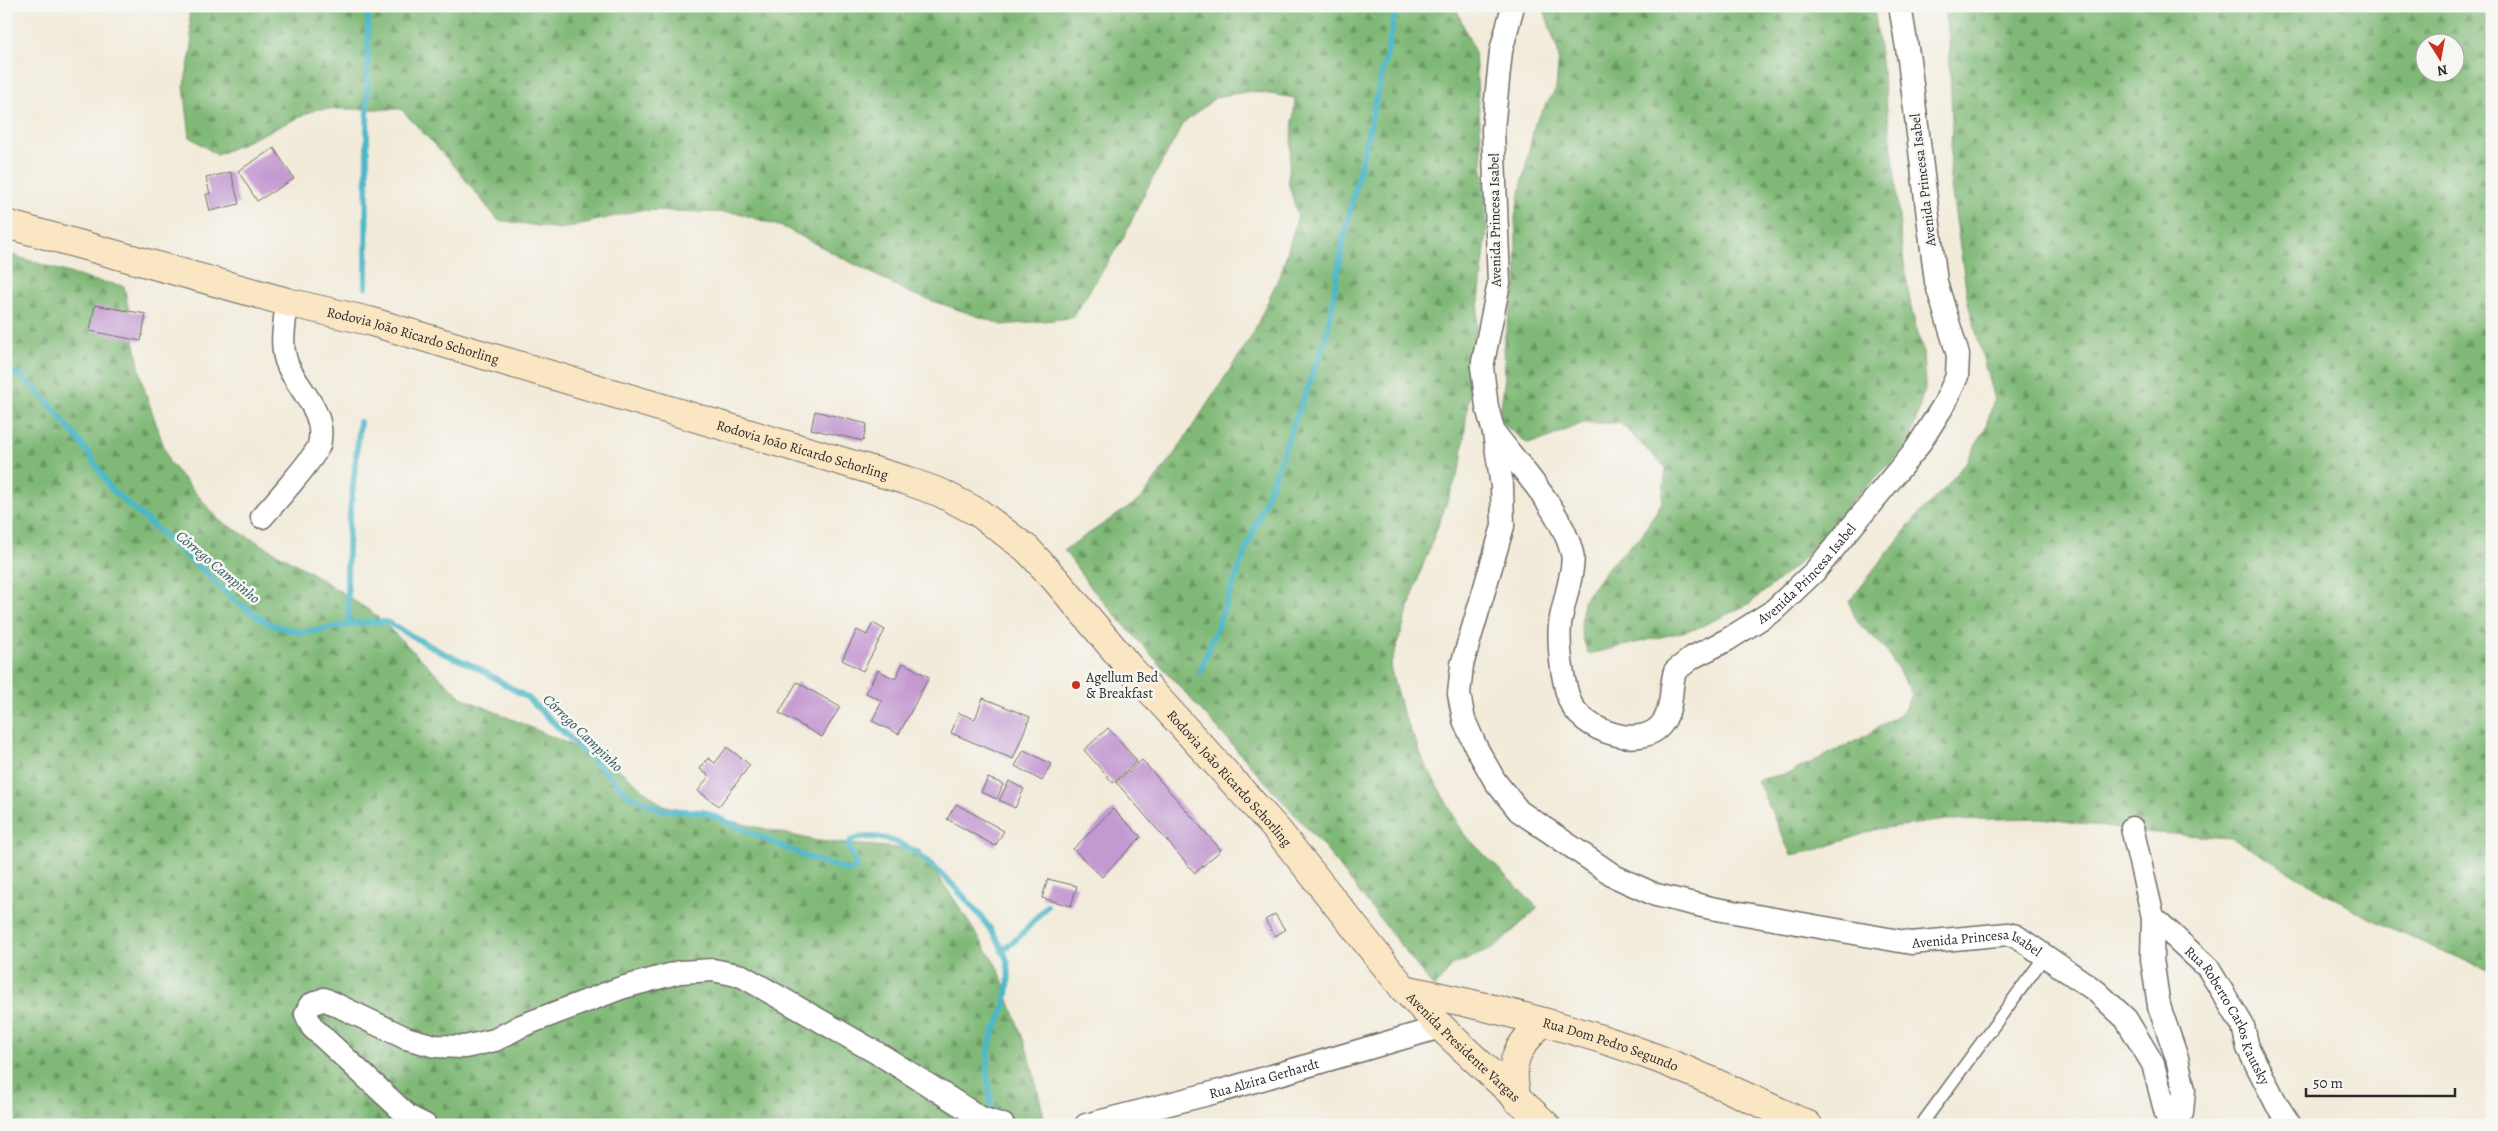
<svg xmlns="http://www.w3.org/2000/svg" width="2498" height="1131" font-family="Alegreya,serif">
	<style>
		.forest { fill: url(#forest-firs); stroke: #567251; fill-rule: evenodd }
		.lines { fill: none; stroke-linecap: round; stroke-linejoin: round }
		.stream { stroke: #4bb7c8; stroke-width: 6 }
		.building { fill: #c399d1 }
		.lane-casing { stroke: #716e68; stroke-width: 14 }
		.street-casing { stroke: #716e68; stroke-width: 25 }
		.secondary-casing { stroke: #716e68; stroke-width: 30 }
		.lane { stroke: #fff; stroke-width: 11 }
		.street { stroke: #fff; stroke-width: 22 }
		.secondary { stroke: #fbe6c4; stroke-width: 28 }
		.poi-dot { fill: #c8321e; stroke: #f6f6f2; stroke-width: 2 }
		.labels { text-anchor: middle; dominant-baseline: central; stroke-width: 5; stroke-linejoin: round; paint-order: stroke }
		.street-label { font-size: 14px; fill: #2b2b2b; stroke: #f6f6f2 }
		.poi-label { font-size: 14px; fill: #2b2b2b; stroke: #f6f6f2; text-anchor: start }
		.water-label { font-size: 15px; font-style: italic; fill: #365c62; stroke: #f6f6f2 }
	</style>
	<defs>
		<pattern id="forest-firs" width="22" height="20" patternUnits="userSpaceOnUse" patternTransform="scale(1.25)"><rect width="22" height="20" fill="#80b977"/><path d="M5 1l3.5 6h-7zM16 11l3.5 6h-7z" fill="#699762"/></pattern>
	</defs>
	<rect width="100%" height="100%" fill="#f6f6f2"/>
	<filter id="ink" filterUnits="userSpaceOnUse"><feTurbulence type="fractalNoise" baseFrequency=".02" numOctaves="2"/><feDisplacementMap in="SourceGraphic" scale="10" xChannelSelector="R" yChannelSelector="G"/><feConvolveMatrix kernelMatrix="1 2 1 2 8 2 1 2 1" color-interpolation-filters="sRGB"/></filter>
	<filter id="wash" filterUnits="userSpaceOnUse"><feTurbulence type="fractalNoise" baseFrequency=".0096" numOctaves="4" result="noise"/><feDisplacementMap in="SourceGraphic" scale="20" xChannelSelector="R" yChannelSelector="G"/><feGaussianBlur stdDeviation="1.12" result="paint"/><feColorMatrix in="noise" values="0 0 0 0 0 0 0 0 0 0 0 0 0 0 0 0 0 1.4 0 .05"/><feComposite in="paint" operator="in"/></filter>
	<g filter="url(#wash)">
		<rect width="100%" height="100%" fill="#f2ebda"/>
		<path class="forest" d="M186,6H1455L1475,53L1487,229L1461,465L1420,573L1390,667L1401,708L1425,764L1464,834L1538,908L1494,948L1452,966L1434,988L1324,847L1092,589L1064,550L1141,499L1177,450L1252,336L1282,270L1298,216L1288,182L1295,98L1251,91L1216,97L1184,123L1144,194L1124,237L1072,318L1003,325L910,293L785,228L738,213L641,210L560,229L498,220L456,168L401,109H317L217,155L190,137L184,86L192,47L189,11Z
			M1543,6H1874L1893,156L1902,249L1911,308L1923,352L1925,387L1909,445L1857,496L1798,564L1749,604L1695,629L1588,654L1581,631L1583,601L1610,565L1641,536L1662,502L1666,468L1620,423H1583L1540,441L1527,443L1499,421L1505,377L1504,340L1517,280L1515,217L1535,123L1556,89L1559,55Z
			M1943,6H2492V971L2435,948L2365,916L2232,838L2141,832L2042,818L1946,820L1877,829L1813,851L1791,855L1757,780L1789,773L1860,739L1903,712L1912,694L1885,648L1857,622L1849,602L1916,517L1947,486L1968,459L1985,429L1994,400L1968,302L1950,179L1952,120L1949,37ZM2426,42H2456V72H2426Z
			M6,253L91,280L124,286L142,382L169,462L220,521L310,572L373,613L461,697L610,762L662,805L817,841L919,850L952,896L998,968L1030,1059L1046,1125H6Z"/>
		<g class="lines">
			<path class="stream" d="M366,287L368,6
				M6,369L22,376L51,405L90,455L110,488L204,571L231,598L269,624L302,633L364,622H387L443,653L476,667L528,698L630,796L664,810L704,812L804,856L849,871L857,867L848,844L852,840C870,834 886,837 903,845C932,858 1005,934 1008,966C1010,978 1007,1000 1003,1011C1000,1021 994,1029 991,1039C985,1062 988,1087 992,1110
				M349,625L347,577L349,522L360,422
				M1200,672L1326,339L1344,236L1392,31L1395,6
				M1002,951L1019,937L1047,906"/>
		</g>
		<g id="blocks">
			<path class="building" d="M274,148L294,179L257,201L238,171Z
				M231,172L239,204L210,211L206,194H210L206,178Z
				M95,305L146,314L141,341L90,331Z
				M815,411L867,424L863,441L811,429Z
				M873,623L885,630L863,671L842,660L857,630L867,635Z
				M903,663L929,677L899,734L872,721L882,701L866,693L878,670L895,679Z
				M797,682L840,707L822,737L779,713Z
				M983,698L1030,717L1013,759L951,733L959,713L975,719Z
				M1108,728L1137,761L1113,783L1084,750Z
				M727,747L750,765L719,806L698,791L709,776L700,769L708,758L715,763Z
				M1024,750L1051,764L1042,781L1015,766Z
				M1142,760L1221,850L1195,873L1116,782Z
				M988,778L1003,784L997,799L981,792Z
				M1009,781L1024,789L1015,808L999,800Z
				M956,804L1004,831L995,846L947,819Z
				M1113,809L1141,837L1102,877L1073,849Z
				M1048,879L1077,886L1071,906L1042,898Z
				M1275,914L1285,930L1275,936L1265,920Z"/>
		</g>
	</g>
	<g filter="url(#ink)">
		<use href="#blocks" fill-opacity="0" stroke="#716e68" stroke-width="1"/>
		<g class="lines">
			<defs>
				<path id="lane" d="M1921,1125L2045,956"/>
				<g id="street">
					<path id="s1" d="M1513,6L1501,51L1493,129L1499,283L1482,367L1487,407L1494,433L1502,486L1503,526L1462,665L1459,694L1464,720L1476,747L1495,781L1519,811L1616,877L1656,895L1711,908L1911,943L2008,934L2016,936L2096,991L2126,1019L2153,1064L2169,1125"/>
					<path id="s2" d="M1496,435C1522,469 1562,512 1572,553C1576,568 1562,606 1560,624C1558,647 1562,677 1569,699C1579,730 1646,755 1665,719C1673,705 1670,687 1675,671L1693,657L1727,640L1773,611L1815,571L1916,449L1945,403L1957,376L1958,355L1936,282L1909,60L1900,6"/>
					<path d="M262,517C272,506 316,456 319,445C327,413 300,392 288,366C279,346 285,323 287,302"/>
					<path d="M2132,828L2153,917L2152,959L2159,1006L2177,1058L2184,1090L2182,1113L2175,1125"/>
					<path id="s3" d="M2153,917L2208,968L2243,1026L2248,1048L2277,1105L2290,1125"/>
					<path d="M425,1125L409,1117L312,1027L306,1014L310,1005L324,999L406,1038L435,1046L465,1047L495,1040L521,1026L621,988L680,972L713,970L742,976L884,1057L981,1118L1003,1125"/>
					<path id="s4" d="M1086,1125L1224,1090L1441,1027"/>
				</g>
				<g id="secondary">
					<path id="s5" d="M6,224L287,302L369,321L905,480L941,493L979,513L1027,549L1055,579L1130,668L1278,831L1404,989L1447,1033L1546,1125"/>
					<path id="s6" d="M1404,989C1486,1006 1578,1028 1656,1058C1708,1078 1758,1102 1808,1125"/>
					<path d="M1517,1100C1509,1060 1514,1052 1541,1023"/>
				</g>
			</defs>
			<use href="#lane" class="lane-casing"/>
			<use href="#street" class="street-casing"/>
			<use href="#secondary" class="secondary-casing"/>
			<use href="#lane" class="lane"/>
			<use href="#street" class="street"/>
			<use href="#secondary" class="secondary"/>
		</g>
	</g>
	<circle class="poi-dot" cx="1076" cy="685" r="5"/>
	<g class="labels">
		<g class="street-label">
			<text transform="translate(1923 180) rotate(-97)">Avenida Princesa Isabel</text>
			<text transform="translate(1495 220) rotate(-91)">Avenida Princesa Isabel</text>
			<text stroke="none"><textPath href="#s5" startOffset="422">Rodovia João Ricardo Schorling</textPath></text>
			<text stroke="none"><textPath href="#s5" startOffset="828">Rodovia João Ricardo Schorling</textPath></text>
			<text stroke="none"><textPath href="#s2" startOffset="621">Avenida Princesa Isabel</textPath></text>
			<text stroke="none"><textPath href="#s5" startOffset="1382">Rodovia João Ricardo Schorling</textPath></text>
			<text stroke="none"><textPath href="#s1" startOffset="1322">Avenida Princesa Isabel</textPath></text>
			<text stroke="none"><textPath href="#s3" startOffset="126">Rua Roberto Carlos Kautsky</textPath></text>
			<text stroke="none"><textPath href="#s6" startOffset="214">Rua Dom Pedro Segundo</textPath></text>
			<text stroke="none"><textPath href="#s5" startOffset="1739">Avenida Presidente Vargas</textPath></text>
			<text stroke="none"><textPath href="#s4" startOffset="184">Rua Alzira Gerhardt</textPath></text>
		</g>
		<g class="poi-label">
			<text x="1086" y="677">Agellum Bed<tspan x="1086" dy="16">&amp; Breakfast</tspan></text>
		</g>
		<g class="water-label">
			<text transform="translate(218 567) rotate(40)">Córrego Campinho</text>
			<text transform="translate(583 733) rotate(44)">Córrego Campinho</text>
		</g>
	</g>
	<rect width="2498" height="1131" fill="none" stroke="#f6f6f2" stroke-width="25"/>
	<g transform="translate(2440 58) rotate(169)"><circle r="24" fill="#f6f6f2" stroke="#a5a5a2"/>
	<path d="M0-4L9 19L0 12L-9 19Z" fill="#c8321e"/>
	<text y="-8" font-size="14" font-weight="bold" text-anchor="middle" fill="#2b2b2b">N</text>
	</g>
	<path d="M2306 1088v8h149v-8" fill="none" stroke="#2b2b2b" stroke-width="2.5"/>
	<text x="2313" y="1088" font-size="15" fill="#2b2b2b" stroke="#f6f6f2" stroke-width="4" paint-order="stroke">50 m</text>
</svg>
